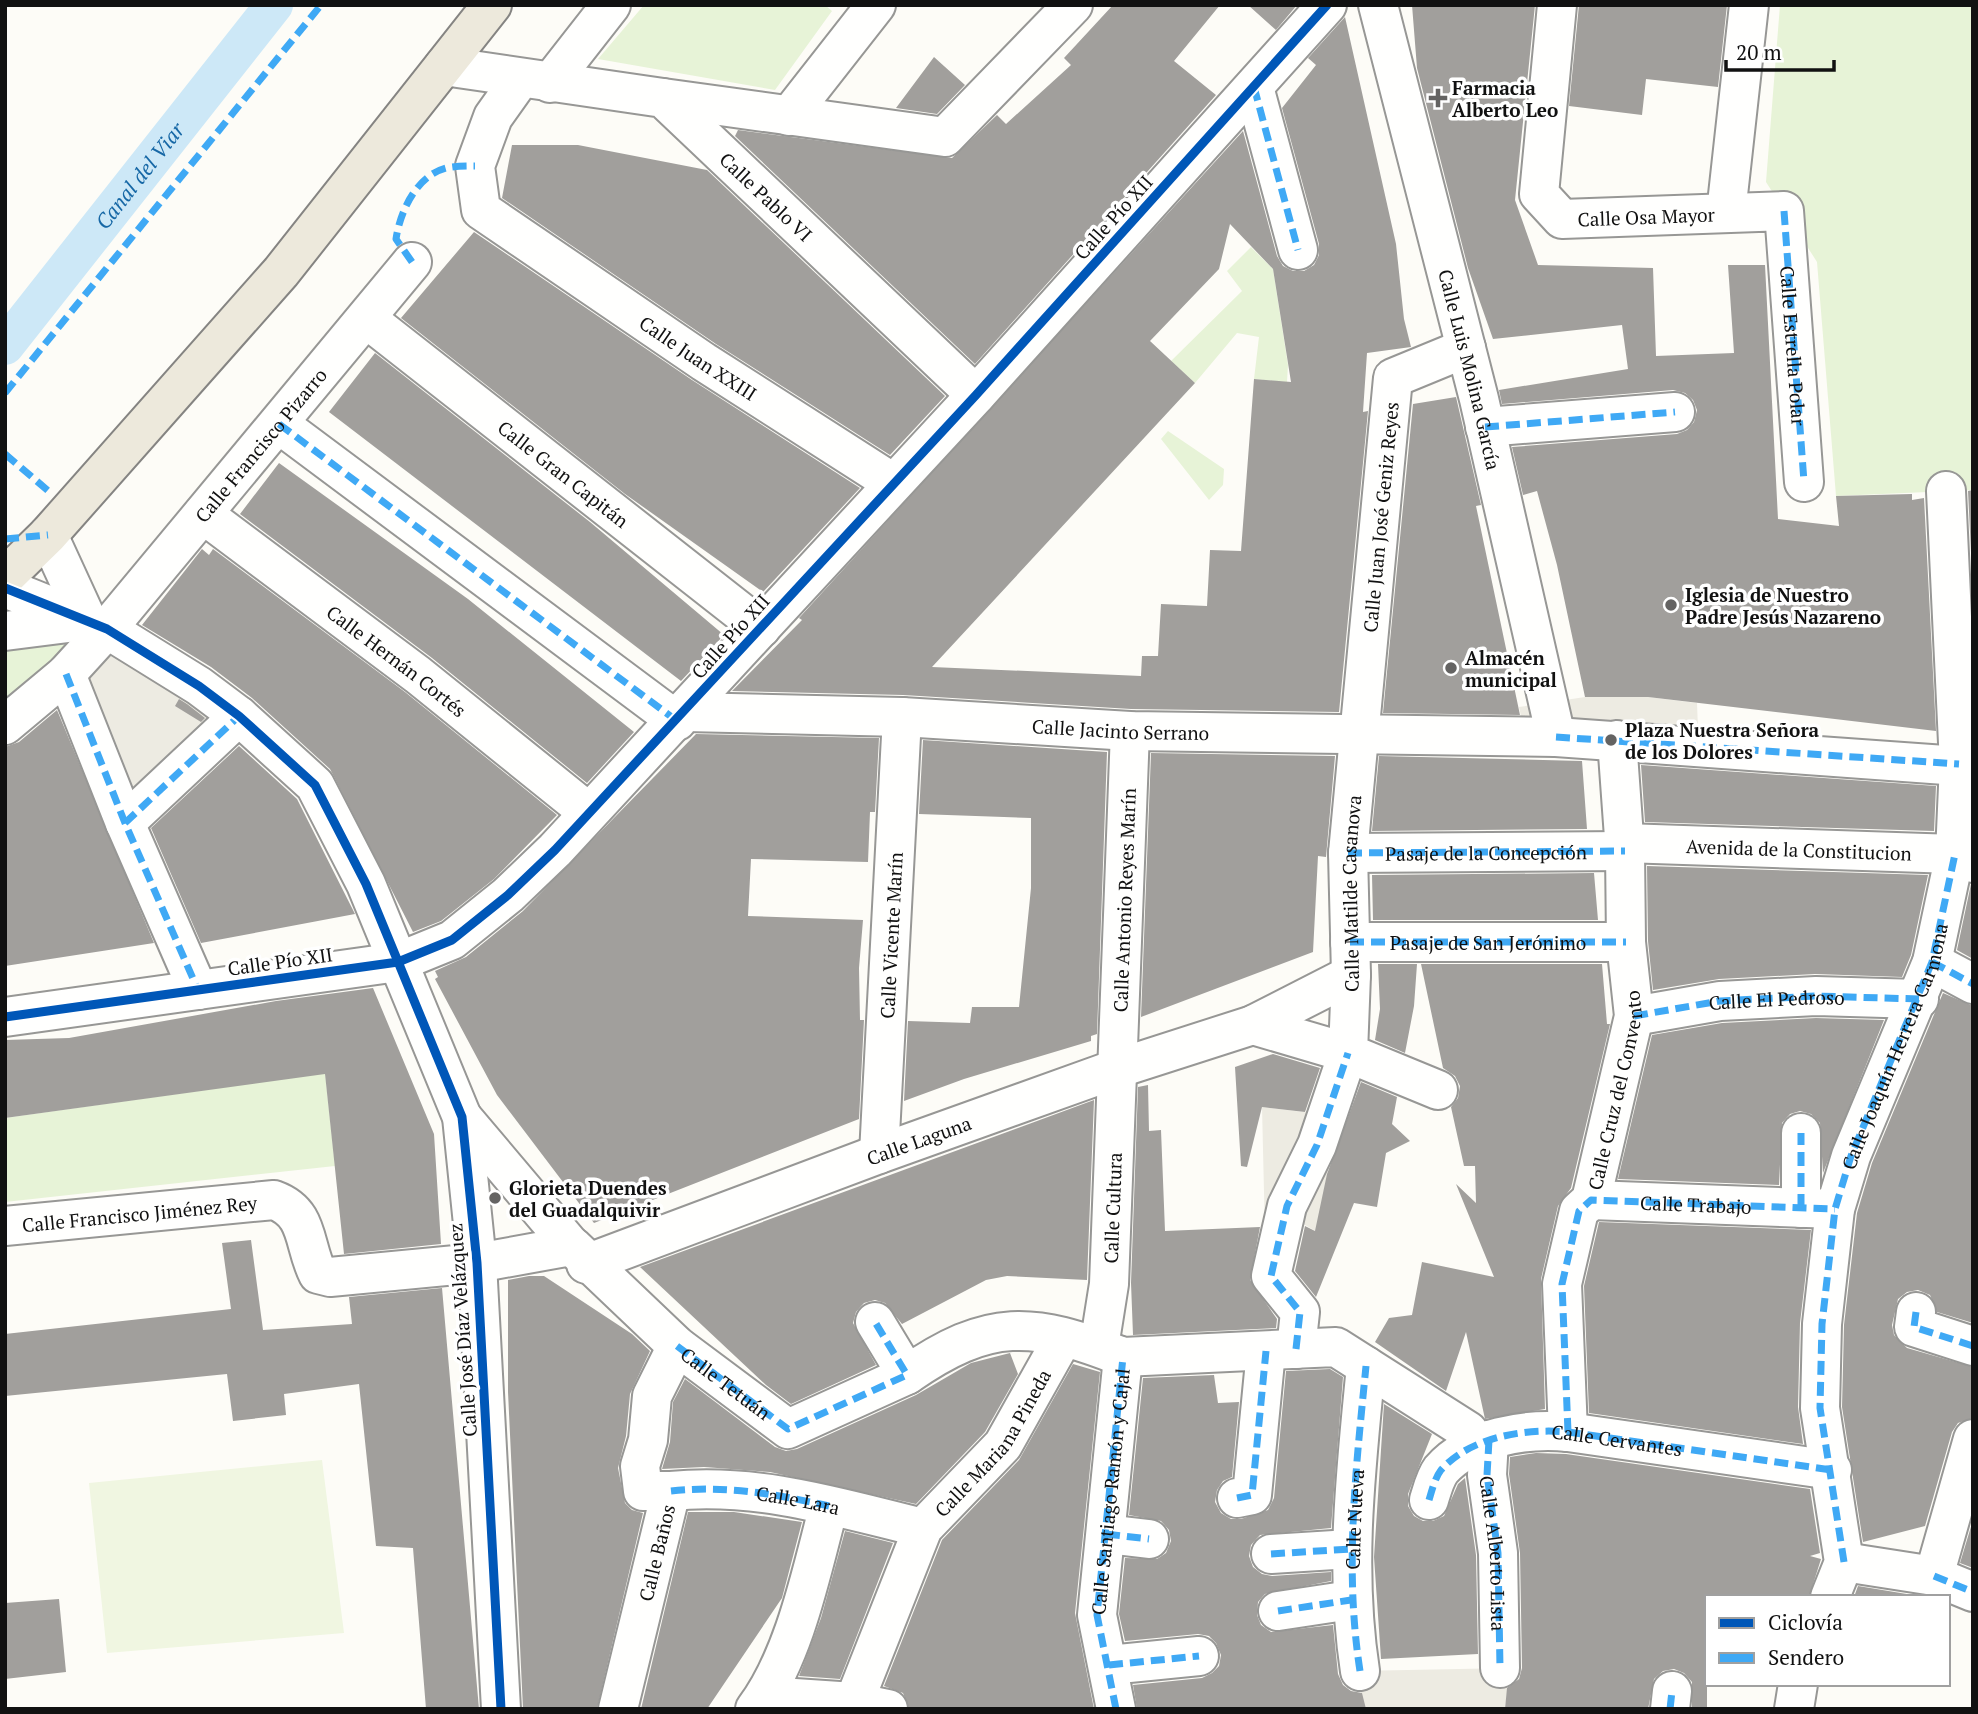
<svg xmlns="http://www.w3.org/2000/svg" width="1978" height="1714" font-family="'PT Serif',serif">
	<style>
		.green { fill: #e7f3d7 }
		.pitch { fill: #f0f6e1 }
		.plaza { fill: #edebe2 }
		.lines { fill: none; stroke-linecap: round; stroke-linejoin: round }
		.canal { stroke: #cde8f7; stroke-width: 38 }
		.building { fill: #a19f9c; fill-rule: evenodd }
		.minor-casing { stroke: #979795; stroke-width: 42 }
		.major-casing { stroke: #858482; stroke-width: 42 }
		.minor { stroke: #fffffe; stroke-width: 38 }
		.major { stroke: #ede9dc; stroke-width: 38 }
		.quiet { stroke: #3fa9f5; stroke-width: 7; stroke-dasharray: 14 7; stroke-linecap: butt }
		.cycleway-casing { stroke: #fff; stroke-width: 13 }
		.cycleway { stroke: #0057b8; stroke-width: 9 }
		.poi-dot { fill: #646362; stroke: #fff; stroke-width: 2.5 }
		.labels { text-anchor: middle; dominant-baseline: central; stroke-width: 7; stroke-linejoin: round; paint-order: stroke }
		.poi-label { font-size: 19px; font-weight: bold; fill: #111; stroke: #fff; text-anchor: start }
		.street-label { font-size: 19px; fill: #111; stroke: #fff }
		.water-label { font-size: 21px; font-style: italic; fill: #1768a6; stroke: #fff }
	</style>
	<rect width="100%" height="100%" fill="#fdfcf7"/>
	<path class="green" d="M644,5H825L832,11L775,90L598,59Z
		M1780,5H1973V490L1836,496L1817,262L1766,182Z
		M1251,247L1273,269L1288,365L1287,382L1254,379L1259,337L1237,333L1195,383L1171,361L1242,291L1227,271Z
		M1168,431L1224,469L1223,485L1209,500L1161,439Z
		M51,635L76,650L5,705V641Z
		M325,1073L335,1166L5,1202V1118Z"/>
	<path class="pitch" d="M322,1460L344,1633L107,1653L89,1483Z"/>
	<path class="plaza" d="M107,629L239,716L125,823L66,674Z
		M1585,697H1648L1697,703L1699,755L1523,725L1519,707Z
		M1262,1107L1312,1113L1335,1136L1323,1196L1319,1233L1298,1221L1266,1277Z
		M1510,1668L1505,1709H1365L1356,1671Z"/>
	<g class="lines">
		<path class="canal" id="s1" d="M5,346L274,5"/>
	</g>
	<path class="building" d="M1113,5H1220L1174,61L1216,95L975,364L735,136L738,130L952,158L997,115L1006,124L1071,65L1064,58Z
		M1248,5H1297L1276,30Z
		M1412,5H1535L1515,200L1538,265L1653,268L1656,356L1734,353L1728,265H1765L1778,519L1839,526L1836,496L1912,494V500L1924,498L1936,731L1648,697H1585L1557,565L1537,491L1523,495L1512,447L1677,434L1687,430L1694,422L1697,410L1693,400L1685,393L1673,390L1502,404L1499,390L1628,369L1622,325L1493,339L1468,268L1417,68Z
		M1579,5H1727L1718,87L1646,79L1642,115L1569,106Z
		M1345,17L1396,244L1404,319L1411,347L1367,353L1363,412L1368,411L1339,712L1131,709L903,695L732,691L802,620L799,618L1243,131L1277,256L1283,266L1293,271H1304L1314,265L1319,255V244L1282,108L1316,65L1308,58ZM1230,224L1273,269L1291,382L1254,379L1241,551L1210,550L1207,606L1161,604L1158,656H1142L1141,676L932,667L1195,383L1150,341L1219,269Z
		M934,57L965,85L937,114L896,108Z
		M512,145H578L707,170L945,396L890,455L716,344L502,198Z
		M474,232L692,380L860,488L763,592L625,494L401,318Z
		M375,353L590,522L724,635L681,681L329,412Z
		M1456,397L1481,505L1476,506L1520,715L1383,713L1413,404Z
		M279,463L468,599L634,732L587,783L432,658L240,514Z
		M1973,490V593L1968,491Z
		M202,549L209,555L213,549L405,692L557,815L494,879L441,921L413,932L330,769L252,698L211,667L142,625Z
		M179,699L187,704L205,718L201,722L175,706Z
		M57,710L154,943L5,966V747L19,742Z
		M696,734L879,738L875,812H870L868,862L751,859L748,916L863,920L859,968L860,1020H864L859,1119L594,1223L497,1095L435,979L438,977L435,971L466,957L523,911Z
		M923,740L1107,752L1097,1034L1091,1036V1041L964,1079L904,1101L908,1021L970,1023L972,1007H1019L1031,888V818L919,814Z
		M239,746L297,799L355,914L201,943L151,828Z
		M1151,753L1335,756L1326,857L1318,856L1313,952L1141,1017Z
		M1379,756L1582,761L1587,829L1372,831Z
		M1641,765L1936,786L1934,831L1645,822Z
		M1647,866L1928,875L1911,955L1902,977L1815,974L1719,979L1653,990L1648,941Z
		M1594,873L1598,920H1373L1372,875Z
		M1971,884L1973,885V959L1957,950Z
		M1378,964H1417L1414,1006L1405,1053L1375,1040L1380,1009Z
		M1421,964H1602L1607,1024H1610L1571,1188L1558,1206L1541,1279L1545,1409L1485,1419L1466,1332L1446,1391L1375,1342L1389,1318L1412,1315L1422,1262L1494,1277L1456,1184L1476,1203L1475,1166H1464L1451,1107L1458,1098L1460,1086L1455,1076L1443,1068Z
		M373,988L434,1134L441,1244L344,1254L325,1074L5,1118V1040L69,1038L276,1001Z
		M1943,993L1973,1006V1323L1937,1312L1930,1295L1918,1290L1907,1292L1898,1299L1892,1325L1894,1335L1907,1348L1973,1367V1418L1958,1423L1952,1432L1925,1526L1863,1542L1842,1407L1844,1325L1857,1213L1872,1163Z
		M1816,1018L1884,1020L1823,1173L1820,1123L1811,1114L1800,1111L1790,1114L1782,1123L1779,1185L1618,1179L1652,1035L1722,1023Z
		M1273,1054L1320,1068L1305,1112L1262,1107L1247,1167L1241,1166L1235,1067Z
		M1361,1082L1397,1097L1392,1124L1410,1141L1386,1153L1377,1207L1354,1203L1316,1297L1295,1271L1305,1226L1315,1231L1327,1174Z
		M1148,1085L1149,1131L1161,1130L1165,1231L1260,1227L1250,1280L1277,1319L1276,1328L1133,1335L1131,1283L1138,1087Z
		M1094,1100L1087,1280L1007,1276L986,1280L902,1324L885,1303L875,1300L864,1303L856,1312L853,1323L876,1365L791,1404L766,1385L640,1267Z
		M1599,1222L1811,1230L1800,1323L1798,1407L1803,1444L1589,1413L1584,1286Z
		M251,1240L263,1330L352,1324L349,1297L442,1288L479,1709H426L413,1548L376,1546L359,1384L284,1394L286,1415L233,1421L227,1374L5,1396V1334L231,1309L222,1243Z
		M529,1276H544L632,1334L650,1351L630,1394L626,1436L618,1468L625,1503L632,1510L643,1513L597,1709H523L508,1392V1280Z
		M1010,1353L1018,1374L985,1432L916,1504L770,1472L704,1467L662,1469L670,1442L673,1402L685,1379L775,1447L786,1451L797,1449L916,1395L971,1363Z
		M1073,1364L1100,1372L1075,1613L1094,1709H909L903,1693L884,1686L942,1540L1019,1460Z
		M1330,1369L1343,1377L1331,1528L1260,1535L1251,1545L1249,1556L1253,1567L1262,1574L1272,1576L1331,1572V1581L1265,1594L1258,1602L1257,1615L1261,1625L1271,1632L1333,1625L1338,1674L1343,1685L1351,1691L1362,1693L1366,1709H1137L1133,1685L1202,1678L1212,1673L1219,1666L1221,1655L1216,1643L1209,1636L1198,1634L1125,1641L1119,1614L1125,1558L1157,1559L1166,1553L1171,1541L1169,1530L1161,1521L1129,1515L1143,1378L1214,1375L1218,1403L1239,1402L1232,1477L1223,1481L1217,1490L1215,1502L1221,1513L1231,1519H1241L1268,1510L1274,1498L1286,1371Z
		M1384,1404L1432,1434L1408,1494V1506L1414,1516L1423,1521H1433L1444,1516L1458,1484L1465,1478L1476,1555L1478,1654L1381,1659L1374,1557Z
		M1536,1453L1566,1454L1810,1489L1820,1553L1810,1556L1821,1559L1809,1597H1707V1709H1692V1682L1684,1673L1674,1669L1663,1671L1654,1679L1648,1709H1505L1507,1688L1519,1679L1522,1668L1520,1553L1509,1474L1510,1457Z
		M688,1512H734L802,1522L782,1598L707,1709H641Z
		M1973,1520V1568L1960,1563Z
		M845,1531L893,1543L840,1679L799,1676L821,1618Z
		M1858,1586L1925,1597H1854Z
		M59,1599L66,1672L5,1679V1603Z"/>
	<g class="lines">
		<defs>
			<g id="minor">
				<path id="s2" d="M1378,5L1479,399L1556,737"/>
				<path id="s3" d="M1557,5L1539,194L1562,219L1784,211L1804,482"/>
				<path id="s4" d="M444,66L663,98L976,395"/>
				<path id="s5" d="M520,79L493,117L475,166L481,210L704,362L893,483"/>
				<path d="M550,83L611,5"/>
				<path d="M1254,87L1298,250"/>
				<path d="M663,98L945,137L1073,5"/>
				<path d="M789,116L876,5"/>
				<path d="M1726,213L1749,5"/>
				<path id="s6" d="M367,319L761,628"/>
				<path d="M279,424L677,721"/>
				<path d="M1485,427L1675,412"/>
				<path id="s7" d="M203,514L418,675L588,812"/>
				<path d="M48,535L87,620"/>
				<path d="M5,588L107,629L199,686L239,716L315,785L366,884L462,1117L477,1263L501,1709"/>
				<path d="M5,631L84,621"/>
				<path d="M66,674L125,823L198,990"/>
				<path id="s8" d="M685,712L902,717L1130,731L1556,737L1973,767"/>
				<path id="s9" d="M5,725L66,674L107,629L412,262"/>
				<path d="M125,823L239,716"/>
				<path id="s10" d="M1624,843L1955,854L1973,863"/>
				<path id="s11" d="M1348,853L1625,851"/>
				<path id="s12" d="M1350,942H1626"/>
				<path d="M1932,962L1973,984"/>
				<path d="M1634,1016L1720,1001L1816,996L1919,999"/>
				<path d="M5,1017L398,962L452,940L508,895L555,850L976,395L1327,5"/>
				<path d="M1253,1025L1348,1053L1317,1145L1287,1206L1271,1276L1300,1312L1296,1349"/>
				<path id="s13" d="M1438,1090L1348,1053L1351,975L1348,853L1393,378L1466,348"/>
				<path id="s14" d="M879,1154L902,717"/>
				<path id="s15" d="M1591,1200L1835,1209"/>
				<path d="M1801,1208V1133"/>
				<path id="s16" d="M5,1226L274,1200C310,1213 303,1245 318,1274L330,1277L477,1263L571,1246L462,1117"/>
				<path id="s17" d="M573,1247L677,1346L788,1429L907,1375L875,1322"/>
				<path id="s18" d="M586,1264L879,1154L1116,1069L1253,1025L1351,975"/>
				<path d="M1916,1312L1914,1327L1973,1346"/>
				<path id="s19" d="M1099,1347L1109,1284L1130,731"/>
				<path d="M907,1375C989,1318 1032,1321 1123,1357L1336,1347L1468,1431"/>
				<path id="s20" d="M1568,1432L1562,1284L1579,1211L1591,1200L1634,1016L1626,942L1625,851L1617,740"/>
				<path d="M1489,1440L1487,1475L1498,1553L1500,1668"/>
				<path id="s21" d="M671,1491C757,1482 840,1508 923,1528"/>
				<path d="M1237,1498L1252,1495L1266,1351"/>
				<path d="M1429,1500C1432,1490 1435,1478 1441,1470C1470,1437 1525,1428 1568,1432L1832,1470"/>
				<path d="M1106,1534L1149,1539"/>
				<path d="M1271,1554L1350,1549"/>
				<path d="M1844,1562L1934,1576L1973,1592"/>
				<path d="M1934,1576L1973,1439"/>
				<path id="s22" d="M1830,1597L1844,1562L1820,1408L1822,1324L1835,1209L1851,1156L1932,962L1955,854L1959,764L1946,491"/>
				<path d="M1278,1611L1351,1600"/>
				<path d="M1109,1665L1199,1656"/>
				<path d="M1360,1671C1344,1568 1356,1469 1366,1366"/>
				<path d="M765,1696L854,1702L888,1709"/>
				<path id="s23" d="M854,1702L923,1528L1003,1445L1063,1338"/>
				<path id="s24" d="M618,1709L671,1491H643L640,1466L648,1440L652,1396L677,1346"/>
				<path d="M755,1709C795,1656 812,1569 829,1506"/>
				<path id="s25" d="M1116,1709L1097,1615L1123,1357"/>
				<path d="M1670,1709L1672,1691"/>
				<path d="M1794,1709L1798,1684"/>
			</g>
			<path id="major" d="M5,577L48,535L281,272L492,5"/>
		</defs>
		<use href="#minor" class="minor-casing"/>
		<use href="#major" class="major-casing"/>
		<use href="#minor" class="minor"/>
		<use href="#major" class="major"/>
		<g class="quiet">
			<path d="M1254,87L1298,250"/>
			<path d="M1784,211L1804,482"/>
			<path d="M412,262L396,239C400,212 416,176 446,168C455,166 466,166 475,166"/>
			<path d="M5,393L321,5"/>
			<path d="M279,424L677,721"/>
			<path d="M1485,427L1675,412"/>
			<path d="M5,454L52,494"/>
			<path d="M5,539L48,535"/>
			<path d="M66,674L125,823L198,990"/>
			<path d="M1556,737L1959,764"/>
			<path d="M125,823L239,716"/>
			<path d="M1348,853L1625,851"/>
			<path d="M1350,942H1626"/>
			<path d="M1932,962L1973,984"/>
			<path id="s26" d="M1634,1016L1720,1001L1816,996L1919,999"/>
			<path d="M1801,1208V1133"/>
			<path d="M1916,1312L1914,1327L1973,1346"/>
			<path d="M677,1346L788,1429L907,1375L875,1322"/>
			<path d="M1296,1349L1300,1312L1271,1276L1287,1206L1317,1145L1348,1053"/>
			<path d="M1568,1432L1562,1284L1579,1211L1591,1200L1835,1209"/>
			<path id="s27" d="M1489,1440L1487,1475L1498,1553L1500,1668"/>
			<path d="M671,1491C726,1485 775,1494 829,1506"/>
			<path d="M1237,1498L1252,1495L1266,1351"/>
			<path id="s28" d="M1429,1500C1432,1490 1435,1478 1441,1470C1470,1437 1525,1428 1568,1432L1832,1470"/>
			<path d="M1106,1534L1149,1539"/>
			<path d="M1271,1554L1350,1549"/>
			<path d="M1844,1562L1820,1408L1822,1324L1835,1209L1851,1156L1932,962L1955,854"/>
			<path d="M1934,1576L1973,1592"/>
			<path d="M1278,1611L1351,1600"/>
			<path d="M1109,1665L1199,1656"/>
			<path id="s29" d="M1360,1671C1344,1568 1356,1469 1366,1366"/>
			<path d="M1116,1709L1097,1615L1123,1357"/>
			<path d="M1670,1709L1672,1691"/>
		</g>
		<defs>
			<path id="cycleway" d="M5,588L107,629L199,686L239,716L315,785L366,884L462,1117L477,1263L501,1709
				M5,1017L398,962L452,940L508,895L555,850L976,395L1327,5"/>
		</defs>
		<use href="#cycleway" class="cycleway-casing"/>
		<use href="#cycleway" class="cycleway"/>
	</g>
	<g class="poi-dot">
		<path d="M1434.5 87.5h7v7h7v7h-7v7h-7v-7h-7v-7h7z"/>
		<circle cx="1671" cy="605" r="7"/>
		<circle cx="1451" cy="668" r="7"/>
		<circle cx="1611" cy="740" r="7"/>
		<circle cx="495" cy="1198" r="7"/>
	</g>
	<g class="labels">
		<g class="poi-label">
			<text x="1452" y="87">Farmacia<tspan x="1452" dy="22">Alberto Leo</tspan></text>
			<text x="1685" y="594">Iglesia de Nuestro<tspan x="1685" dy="22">Padre Jesús Nazareno</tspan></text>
			<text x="1465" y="657">Almacén<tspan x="1465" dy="22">municipal</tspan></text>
			<text x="1625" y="729">Plaza Nuestra Señora<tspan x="1625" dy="22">de los Dolores</tspan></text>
			<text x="509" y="1187">Glorieta Duendes<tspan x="509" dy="22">del Guadalquivir</tspan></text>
		</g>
		<g class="street-label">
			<text stroke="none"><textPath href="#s4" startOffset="364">Calle Pablo VI</textPath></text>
			<text stroke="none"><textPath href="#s3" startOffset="308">Calle Osa Mayor</textPath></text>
			<text transform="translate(1113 217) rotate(-48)">Calle Pío XII</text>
			<text stroke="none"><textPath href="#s3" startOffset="581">Calle Estrella Polar</textPath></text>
			<text stroke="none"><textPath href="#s5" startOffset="406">Calle Juan XXIII</textPath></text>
			<text stroke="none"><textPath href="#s2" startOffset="376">Calle Luis Molina García</textPath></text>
			<text stroke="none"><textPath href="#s9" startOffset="380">Calle Francisco Pizarro</textPath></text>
			<text stroke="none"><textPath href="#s6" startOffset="250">Calle Gran Capitán</textPath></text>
			<text stroke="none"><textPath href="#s13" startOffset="635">Calle Juan José Geniz Reyes</textPath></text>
			<text transform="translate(730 636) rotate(-48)">Calle Pío XII</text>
			<text stroke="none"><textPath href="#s7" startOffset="243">Calle Hernán Cortés</textPath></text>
			<text stroke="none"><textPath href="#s8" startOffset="436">Calle Jacinto Serrano</textPath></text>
			<text stroke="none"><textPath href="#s10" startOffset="175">Avenida de la Constitucion</textPath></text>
			<text stroke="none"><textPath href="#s11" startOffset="138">Pasaje de la Concepción</textPath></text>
			<text stroke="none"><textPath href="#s13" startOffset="257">Calle Matilde Casanova</textPath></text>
			<text stroke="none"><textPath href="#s19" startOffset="448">Calle Antonio Reyes Marín</textPath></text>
			<text stroke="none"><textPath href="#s14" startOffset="219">Calle Vicente Marín</textPath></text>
			<text stroke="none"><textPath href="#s12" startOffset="138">Pasaje de San Jerónimo</textPath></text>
			<text transform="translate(280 961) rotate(-8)">Calle Pío XII</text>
			<text stroke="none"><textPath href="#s26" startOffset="144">Calle El Pedroso</textPath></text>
			<text stroke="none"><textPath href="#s22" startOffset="567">Calle Joaquín Herrera Carmona</textPath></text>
			<text stroke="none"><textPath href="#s20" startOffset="352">Calle Cruz del Convento</textPath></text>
			<text stroke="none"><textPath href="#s18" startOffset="355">Calle Laguna</textPath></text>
			<text stroke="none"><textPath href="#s15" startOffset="105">Calle Trabajo</textPath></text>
			<text stroke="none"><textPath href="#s19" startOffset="140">Calle Cultura</textPath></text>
			<text stroke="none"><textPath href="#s16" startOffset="135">Calle Francisco Jiménez Rey</textPath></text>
			<text transform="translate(462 1330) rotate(-94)">Calle José Díaz Velázquez</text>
			<text stroke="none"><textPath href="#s17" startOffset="205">Calle Tetuán</textPath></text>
			<text stroke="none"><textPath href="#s28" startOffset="219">Calle Cervantes</textPath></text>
			<text stroke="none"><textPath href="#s23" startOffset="298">Calle Mariana Pineda</textPath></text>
			<text stroke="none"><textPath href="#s25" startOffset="220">Calle Santiago Ramón y Cajal</textPath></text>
			<text stroke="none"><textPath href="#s21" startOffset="128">Calle Lara</textPath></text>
			<text stroke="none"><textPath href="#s29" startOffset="152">Calle Nueva</textPath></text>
			<text stroke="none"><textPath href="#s24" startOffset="161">Calle Baños</textPath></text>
			<text stroke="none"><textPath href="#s27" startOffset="114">Calle Alberto Lista</textPath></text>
		</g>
		<g class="water-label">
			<text stroke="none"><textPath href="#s1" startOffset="217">Canal del Viar</textPath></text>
		</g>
	</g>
	<rect width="1978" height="1714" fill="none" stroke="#111111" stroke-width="14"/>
	<rect x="1705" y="1595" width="245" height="91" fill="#ffffff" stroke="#a0a0a0" stroke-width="2"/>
	<rect x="1719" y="1618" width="35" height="10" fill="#0057b8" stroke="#a0a0a0" stroke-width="2"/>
	<text x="1768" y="1630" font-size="21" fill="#111111">Ciclovía</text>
	<rect x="1719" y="1653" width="35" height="10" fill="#3fa9f5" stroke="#a0a0a0" stroke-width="2"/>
	<text x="1768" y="1665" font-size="21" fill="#111111">Sendero</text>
	<path d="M1726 60v10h108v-10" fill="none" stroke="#111111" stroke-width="3.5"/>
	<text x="1736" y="60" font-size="21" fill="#111111" stroke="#ffffff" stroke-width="5" paint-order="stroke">20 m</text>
</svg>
